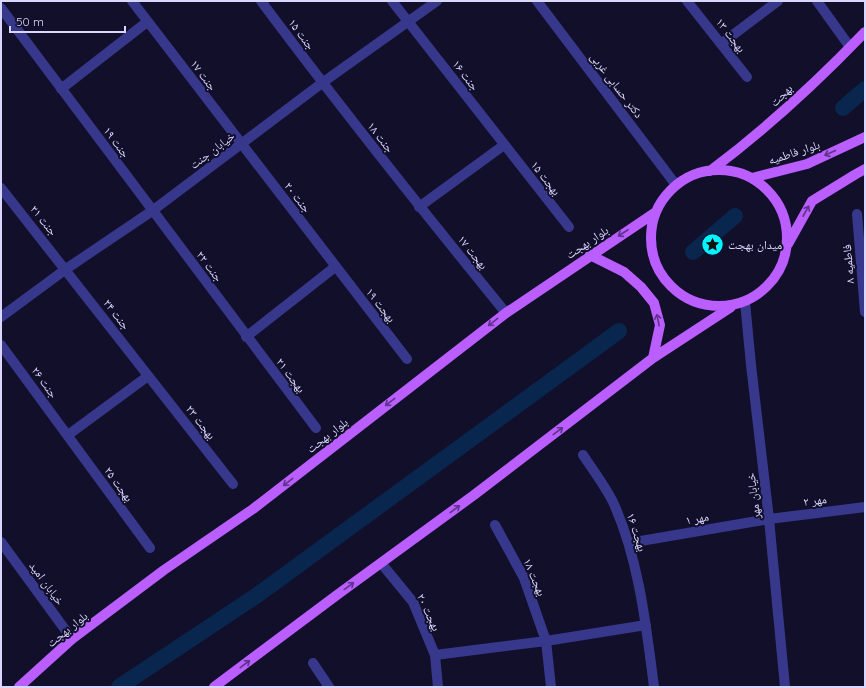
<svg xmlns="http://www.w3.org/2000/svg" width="866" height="688" font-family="Quicksand,'Noto Naskh Arabic',sans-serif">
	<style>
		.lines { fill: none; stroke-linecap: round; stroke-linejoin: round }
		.canal { stroke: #09264e; stroke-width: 16 }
		.minor { stroke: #37388c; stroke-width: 10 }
		.major { stroke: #ba5eff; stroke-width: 10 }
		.oneway { stroke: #5e338a }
		.labels { text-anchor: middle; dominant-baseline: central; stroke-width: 4; stroke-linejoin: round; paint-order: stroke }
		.street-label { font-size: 12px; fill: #dad7ff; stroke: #120f2a }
		.poi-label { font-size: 12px; fill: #dad7ff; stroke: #120f2a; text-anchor: start }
	</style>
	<rect width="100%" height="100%" fill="#120f2a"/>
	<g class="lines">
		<path class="canal" d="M843,108L865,89
			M693,252L735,216
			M119,687L256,596L619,331"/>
		<path class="minor" d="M132,1L407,359
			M261,1C340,107 422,210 506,313
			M392,1L569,227
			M537,1L676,185
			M687,1L747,77
			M817,1L850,47
			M1,8L316,428
			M721,44L778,1
			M61,89L147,22
			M1,188L233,484
			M419,207L504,145
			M857,214L865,312
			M745,302L751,365L769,519L785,687
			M1,317L66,269L152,211L322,83L437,1
			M246,337L335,267
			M1,345L150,548
			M68,435L148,376
			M583,455C593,470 605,486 613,502C639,559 646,625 654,687
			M495,525L524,578L546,641L551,687
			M1,542L72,639
			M629,543L769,519L865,507
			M381,563L413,602L435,655L438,687
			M435,655L546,641L646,625
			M313,663L329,687"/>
		<path class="major" d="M651 238a68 68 0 1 1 136 0a68 68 0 1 1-136 0Z
			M710,171C766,129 817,82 865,32
			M752,178L807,164L865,137
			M788,244L812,201L856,174L865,169
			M590,255L624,272L641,287L654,303L660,325L653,358
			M19,687L72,639L164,570L253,509L506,313L656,212
			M214,687L341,592L474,495L653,358L731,307"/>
	</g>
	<defs><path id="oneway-shaft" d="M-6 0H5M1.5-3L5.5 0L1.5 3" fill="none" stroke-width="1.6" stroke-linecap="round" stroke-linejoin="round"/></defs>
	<g class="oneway">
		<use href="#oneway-shaft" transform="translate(830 153) rotate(156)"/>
		<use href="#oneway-shaft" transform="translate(806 211) rotate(-61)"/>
		<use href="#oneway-shaft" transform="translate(623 233) rotate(147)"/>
		<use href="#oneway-shaft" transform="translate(658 320) rotate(-101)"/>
		<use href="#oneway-shaft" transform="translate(493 322) rotate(142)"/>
		<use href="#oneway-shaft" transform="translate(390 402) rotate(142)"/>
		<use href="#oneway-shaft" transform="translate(558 431) rotate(-37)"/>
		<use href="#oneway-shaft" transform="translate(288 482) rotate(142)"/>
		<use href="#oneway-shaft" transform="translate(455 509) rotate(-37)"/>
		<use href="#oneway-shaft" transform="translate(349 586) rotate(-36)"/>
		<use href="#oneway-shaft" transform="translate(245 664) rotate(-37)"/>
	</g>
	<defs>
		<symbol id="sight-disc" viewBox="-11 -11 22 22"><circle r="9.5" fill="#03f4ff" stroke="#120f2a"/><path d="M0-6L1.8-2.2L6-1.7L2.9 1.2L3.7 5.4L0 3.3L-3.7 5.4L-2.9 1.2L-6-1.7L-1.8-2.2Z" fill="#111"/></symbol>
	</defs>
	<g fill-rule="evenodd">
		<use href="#sight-disc" x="700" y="232" width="25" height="25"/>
	</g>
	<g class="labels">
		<g class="street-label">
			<text transform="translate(302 34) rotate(53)">جنت ۱۵</text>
			<text transform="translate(731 35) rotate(52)">بهجت ۱۳</text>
			<text transform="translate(204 75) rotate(53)">جنت ۱۷</text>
			<text transform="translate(466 75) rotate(52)">جنت ۱۶</text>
			<text transform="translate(617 85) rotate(53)">دکتر حسابی غربی</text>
			<text transform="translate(781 95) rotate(-44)">بهجت</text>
			<text transform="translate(381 137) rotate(52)">جنت ۱۸</text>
			<text transform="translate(117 142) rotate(53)">جنت ۱۹</text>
			<text transform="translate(212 150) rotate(-37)">خیابان جنت</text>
			<text transform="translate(794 152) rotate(-18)">بلوار فاطمیه</text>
			<text transform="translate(546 178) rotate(52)">بهجت ۱۵</text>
			<text transform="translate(298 197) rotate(52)">جنت ۲۰</text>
			<text transform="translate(44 220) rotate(51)">جنت ۲۱</text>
			<text transform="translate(587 242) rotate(-34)">بلوار بهجت</text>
			<text transform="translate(473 252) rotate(51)">بهجت ۱۷</text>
			<text transform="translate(848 264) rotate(-95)">فاطمیه ۸</text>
			<text transform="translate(210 266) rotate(53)">جنت ۲۲</text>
			<text transform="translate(381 305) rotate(52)">بهجت ۱۹</text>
			<text transform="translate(117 314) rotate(52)">جنت ۲۴</text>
			<text transform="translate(291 375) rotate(53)">بهجت ۲۱</text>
			<text transform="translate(45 382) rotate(54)">جنت ۲۶</text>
			<text transform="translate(201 422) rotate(52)">بهجت ۲۳</text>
			<text transform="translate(327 435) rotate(-38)">بلوار بهجت</text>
			<text transform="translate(119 484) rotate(54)">بهجت ۲۵</text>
			<text transform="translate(753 496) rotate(-97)">خیابان مهر</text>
			<text transform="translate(815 500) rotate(-7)">مهر ۲</text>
			<text transform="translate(697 518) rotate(-10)">مهر ۱</text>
			<text transform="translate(637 532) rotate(72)">بهجت ۱۶</text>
			<text transform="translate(535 577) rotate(67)">بهجت ۱۸</text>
			<text transform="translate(47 583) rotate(54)">خیابان امید</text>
			<text transform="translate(429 612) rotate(65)">بهجت ۲۰</text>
			<text transform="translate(67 629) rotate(-39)">بلوار بهجت</text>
		</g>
		<g class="poi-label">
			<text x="728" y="244">میدان بهجت</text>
		</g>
	</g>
	<rect width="866" height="688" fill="none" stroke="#dad7ff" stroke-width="4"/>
	<path d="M10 26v6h115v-6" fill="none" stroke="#dad7ff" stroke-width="2"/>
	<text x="16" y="26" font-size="12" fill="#dad7ff" stroke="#120f2a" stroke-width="3" paint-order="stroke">50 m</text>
</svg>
